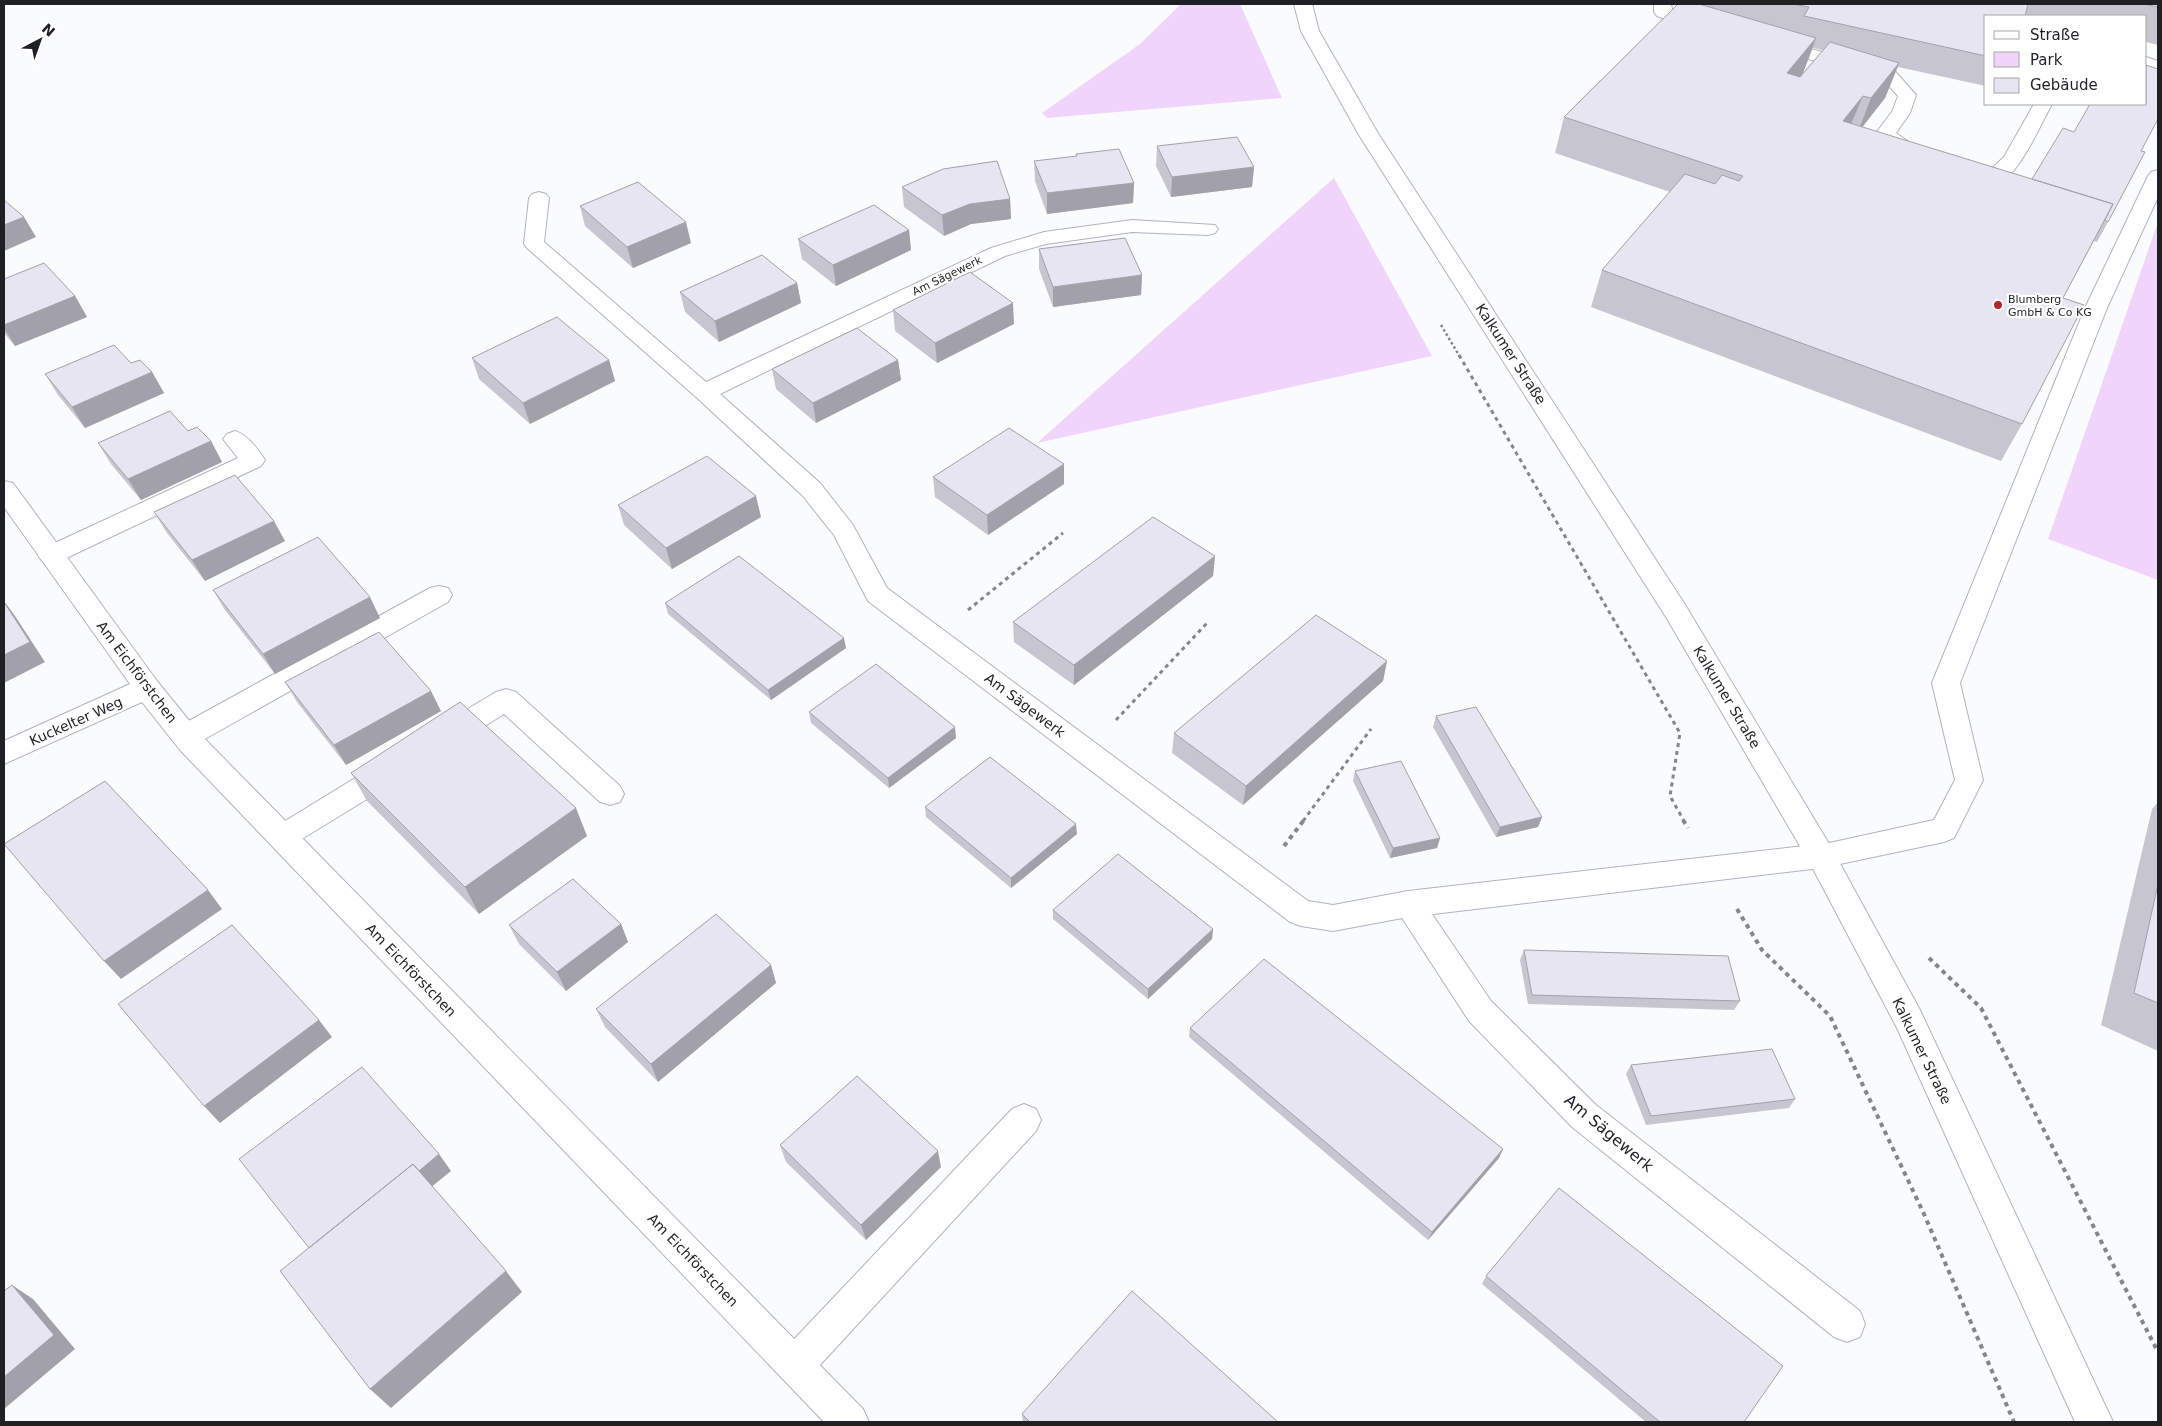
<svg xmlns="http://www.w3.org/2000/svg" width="2162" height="1426" font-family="'DejaVu Sans',sans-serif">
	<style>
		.green { fill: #f1d4fc }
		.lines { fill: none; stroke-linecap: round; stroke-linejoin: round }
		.service-casing { stroke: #b0b3bf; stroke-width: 2 }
		.minor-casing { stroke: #b0b3bf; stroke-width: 2 }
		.secondary-casing { stroke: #b0b3bf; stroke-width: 2 }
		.path-far2 { stroke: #858689; stroke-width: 2.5; stroke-dasharray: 2.5 2.5; stroke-linecap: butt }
		.path-far1 { stroke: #858689; stroke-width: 3; stroke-dasharray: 4 4; stroke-linecap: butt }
		.path { stroke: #858689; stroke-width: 4; stroke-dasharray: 4.5 4.5; stroke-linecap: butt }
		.service { fill: #fff; fill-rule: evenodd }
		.minor { fill: #fff; fill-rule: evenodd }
		.secondary { fill: #fff; fill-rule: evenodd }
		.wall { fill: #c7c5d0; fill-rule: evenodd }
		.shaded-wall { fill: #a2a0a9 }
		.building { fill: #e7e5f2; stroke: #a2a0a9 }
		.poi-dot { fill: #b6252e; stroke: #fff; stroke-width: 2 }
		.labels { text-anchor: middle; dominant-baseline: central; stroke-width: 4.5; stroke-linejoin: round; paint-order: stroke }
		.far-street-label { font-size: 11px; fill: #1f2024; stroke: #fff }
		.far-poi-label { font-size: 11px; fill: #1f2024; stroke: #fff; text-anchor: start }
		.street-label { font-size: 14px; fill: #1f2024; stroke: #fff }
		.near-street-label { font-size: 16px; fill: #1f2024; stroke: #fff }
	</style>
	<rect width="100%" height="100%" fill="#fafbfd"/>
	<path class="green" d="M1181,4H1240L1282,98L1047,118L1042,113L1140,44Z
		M1334,178L1432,356L1037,443Z
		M2158,222V580L2048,539Z"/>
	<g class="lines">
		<defs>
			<path id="service" d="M1654,4H1671L1672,9L1708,23L1711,27L1708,31L1702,32L1657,16L1654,12Z
				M1775,40L1894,70L1916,95L1910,113L1896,133L1922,151L1925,155L1922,159C1909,162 1883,145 1875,134L1892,112L1898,96L1882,78L1769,49L1766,45L1769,41Z
				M2146,57L2158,61V72L2146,68Z
				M2034,104H2052C2041,124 2021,170 2002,181C1994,186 1969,179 1960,177L1957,173L1960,169L1967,167L1990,170L2004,157Z
				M2158,170V197L2107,308L1960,683L1983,780L1954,838L1944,842L1821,868L1811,865L1806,856L1811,847L1934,820L1955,780L1932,683L2085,308L2148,176L2151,172Z
				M235,431C248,435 258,449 265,460L261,466L60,561L51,564L42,561L38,555L42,549L238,458L223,439L227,434Z
				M439,586L448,588L452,595L448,602L196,744L186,747L176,744L172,736L176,728L430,588Z
				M506,689L516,692L620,786L624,794L620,802L610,805L600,802L504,714L454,745L444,748L434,745L430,737L434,729L496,692Z
				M393,758L403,761L407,769L403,777L292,845L282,849L272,845L267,837L272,829L383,761Z
				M1408,891L1419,895L1491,1001L1596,1105L1860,1311L1865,1324L1860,1337L1847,1342L1834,1337L1572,1127L1469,1021L1393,904L1397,895Z
				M1024,1104L1036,1109L1041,1120L1036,1131L808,1378L795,1384L782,1378L776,1365L782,1352L1012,1109Z"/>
			<path id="minor" d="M539,192L546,194L549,198L544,242L706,382L991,248L1044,232L1132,220L1215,225L1218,229L1215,233L1208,235L1132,232L1046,244L1005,256L720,394L820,483L853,525L887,588L1308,901L1333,905L1408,891L1821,844L1831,847L1836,856L1831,865L1821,868L1408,917L1333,931L1301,926L1290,922L868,601L834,535L802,495L696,397L527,248L524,244L529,198L532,194Z
				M4,481L13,483L157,681L200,734L863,1409L869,1422H824L180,750L142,702L4,764V741L130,684L4,507Z"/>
			<path id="secondary" d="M1294,4H1312L1319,31L1379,135L1684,603L1831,847L1920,1010L2113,1422H2075L1897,1028L1811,865L1666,617L1359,135L1301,31Z"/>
		</defs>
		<use href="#service" class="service-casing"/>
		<use href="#minor" class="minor-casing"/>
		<use href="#secondary" class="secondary-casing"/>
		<path class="path-far2" d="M1441,325L1460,357"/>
		<path class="path-far1" d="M1459,355L1680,733L1670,796L1684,821
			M968,610L1063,533
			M1116,720L1209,621
			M1303,821L1371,729"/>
		<path class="path" d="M1683,820L1688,828
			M1284,846L1304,820
			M1737,909L1762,950L1830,1016L1924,1214L2014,1422
			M1929,958L1981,1008L2158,1352"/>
		<use href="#service" class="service"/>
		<use href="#minor" class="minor"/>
		<use href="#secondary" class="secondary"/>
	</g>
	<path class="wall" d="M1678,4H2158V45L2146,42V16H1986V86L1898,67L1885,98L1862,127L2032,179L2141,151L2108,222L2097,242L2094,241L2063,298L2022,424L2001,461L1591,307L1602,270L1670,192L1555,153L1564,117ZM1813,48L1823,50L1803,73Z
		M1157,146L1254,167L1252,187L1171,197L1156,166Z
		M1034,161L1134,183L1133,203L1047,214L1035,181Z
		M902,187L1010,199L1011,219L971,224L944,236L904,207Z
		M580,206L691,243L633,268L585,226Z
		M909,230L911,250L836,286L802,259L798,239Z
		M1039,249L1142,275L1141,295L1053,307L1039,269Z
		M4,279L75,296L87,317L15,346L4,333Z
		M797,283L801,303L719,342L685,312L680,292Z
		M893,310L1014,324L937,363L895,331Z
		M472,358L609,360L615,381L530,424L479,379Z
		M898,360L901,380L816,423L776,389L772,369Z
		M131,363L152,372L164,393L85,428L58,395L45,374Z
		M188,431L211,441L222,462L141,500L111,464L98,443Z
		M933,477L1064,484L988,535L935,497Z
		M618,505L761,517L672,569L624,525Z
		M154,512L285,541L205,581L167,533Z
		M1215,556L1213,576L1074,685L1014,642L1013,622Z
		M213,590L380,618L275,674L225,610Z
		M665,603L846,648L771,700L668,614Z
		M1387,661L1383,681L1243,805L1172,753L1174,733Z
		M285,682L441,711L346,765L297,702Z
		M809,712L956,738L889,788L811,723Z
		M1436,716L1542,817L1538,827L1496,837L1433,727Z
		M1355,771L1440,838L1437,848L1390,858L1353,781Z
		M351,773L587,836L479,914L367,801Z
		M2158,802V1051L2101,1025L2152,809Z
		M925,807L1077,834L1011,888L926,817Z
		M1053,910L1213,929L1212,939L1148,999L1053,919Z
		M621,924L628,942L566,991L519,944L509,925Z
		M1524,950L1740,1001L1734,1010L1528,1004L1520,960Z
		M771,965L776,983L658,1082L605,1027L596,1009Z
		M1190,1028L1503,1149L1499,1158L1428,1240L1189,1037Z
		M1631,1065L1795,1099L1789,1108L1646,1125L1626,1074Z
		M780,1145L941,1167L866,1240L786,1162Z
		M1486,1276L1744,1422H1646L1482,1284Z
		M1022,1414L1278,1422H1023Z"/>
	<path class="shaded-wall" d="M1816,38L1803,73L1774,108L1787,73Z
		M1899,63L1885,98L1857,134L1871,98Z
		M1863,96L1848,131L1843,121Z
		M1254,167L1252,187L1171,197L1172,177Z
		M1134,183L1133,203L1047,214V193Z
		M1010,199L1011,219L971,224L944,236L942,215L970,204Z
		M24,217L36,237L4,251V225Z
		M686,222L691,243L633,268L627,247Z
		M909,230L911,250L836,286L833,265Z
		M1142,275L1141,295L1053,307V287Z
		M797,283L801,303L719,342L715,321Z
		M75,296L87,317L15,346L4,328V325Z
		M1013,303L1014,324L937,363L935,343Z
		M609,360L615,381L530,424L523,403Z
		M898,360L901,380L816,423L813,403Z
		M152,372L164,393L85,428L72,407Z
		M211,441L222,462L141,500L128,479Z
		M1064,464V484L988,535L987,515Z
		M756,496L761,517L672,569L666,548Z
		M274,521L285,541L205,581L192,560Z
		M1215,556L1213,576L1074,685V665Z
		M370,597L380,618L275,674L263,654Z
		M4,601L15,616L45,662L4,683Z
		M844,638L846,648L771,700L768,690Z
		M1387,661L1383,681L1243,805L1246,786Z
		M431,691L441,711L346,765L334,745Z
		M955,727L956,738L889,788L888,778Z
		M576,808L587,836L479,914L465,887Z
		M1542,817L1538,827L1496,837L1500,827Z
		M1076,824L1077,834L1011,888V878Z
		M1440,838L1437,848L1390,858L1393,848Z
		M208,890L222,909L121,979L104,961Z
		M621,924L628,942L566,991L557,972Z
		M1213,929L1212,939L1148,999V989Z
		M771,965L776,983L658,1082L651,1064Z
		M319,1020L332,1037L220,1123L204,1106Z
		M1503,1149L1499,1158L1428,1240L1432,1232Z
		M938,1151L941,1167L866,1240L861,1225Z
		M439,1154L451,1171L329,1270L314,1254Z
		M506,1271L522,1292L391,1408L370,1389Z
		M12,1285L33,1299L75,1349L4,1409V1377Z"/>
	<path class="building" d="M1678,4H1699L1816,38L1787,73L1800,77L1830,42L1899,63L1871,98L1863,96L1843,121L2113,204L2063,298L2084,305L2022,424L1602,270L1685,174L1715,184L1722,175L1739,181L1743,176L1564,117Z
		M1793,4H2028L2025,16H1986V56L1804,16L1809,7Z
		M2144,4H2158V7Z
		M2146,65L2158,69V119L2141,151L2145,152L2108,222L2105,220L2113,204L2032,179L2063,128L2074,132L2090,104H2146Z
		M1237,137L1254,167L1172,177L1157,146Z
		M1119,149L1134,183L1047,193L1034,161L1077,156L1076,154Z
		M997,161L1010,199L970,204L942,215L902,187L943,169Z
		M638,182L686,222L627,247L580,206Z
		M4,200L24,217L4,225Z
		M874,205L909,230L833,265L798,239Z
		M1125,238L1142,275L1053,287L1039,249Z
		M762,255L797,283L715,321L680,292Z
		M44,263L75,296L4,325V279Z
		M970,272L1013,303L935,343L893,310Z
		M557,317L609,360L523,403L472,358Z
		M857,328L898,360L813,403L772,369Z
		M114,345L131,363L140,360L152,372L72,407L45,374Z
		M170,411L188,431L197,427L211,441L128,479L98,443Z
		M1009,428L1064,464L987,515L933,477Z
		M707,456L756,496L666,548L618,505Z
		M235,475L274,521L192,560L154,512Z
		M1153,517L1215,556L1074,665L1013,622Z
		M318,537L370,597L263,654L213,590Z
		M739,556L844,638L768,690L665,603Z
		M4,602L30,642L4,655Z
		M1316,615L1387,661L1246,786L1174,733Z
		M379,632L431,691L334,745L285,682Z
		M876,664L955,727L888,778L809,712Z
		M460,702L576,808L465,887L351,773Z
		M1476,707L1542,817L1500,827L1436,716Z
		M990,757L1076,824L1011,878L925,807Z
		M1401,761L1440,838L1393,848L1355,771Z
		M105,781L208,890L104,961L4,844Z
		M1118,854L1213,929L1148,989L1053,910Z
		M573,879L621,924L557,972L509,925Z
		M2158,884V1003L2134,993Z
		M716,914L771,965L651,1064L596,1009Z
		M232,925L319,1020L204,1106L118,1004Z
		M1524,950L1728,956L1740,1001L1532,995Z
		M1264,959L1503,1149L1432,1232L1190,1028Z
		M1772,1049L1795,1099L1651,1116L1631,1065Z
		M362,1067L439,1154L419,1171L413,1164L309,1248L239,1159Z
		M857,1076L938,1151L861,1225L780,1145Z
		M413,1164L506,1271L370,1389L280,1271Z
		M1559,1188L1783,1366L1744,1422H1660L1486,1276Z
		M12,1285L54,1335L4,1377V1291Z
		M1132,1291L1278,1422H1030L1022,1414Z"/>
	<circle class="poi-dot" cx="1998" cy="305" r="5"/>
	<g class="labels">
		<g class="far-street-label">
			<text transform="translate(947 276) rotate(-26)">Am Sägewerk</text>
		</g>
		<g class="far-poi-label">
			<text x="2008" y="299">Blumberg<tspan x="2008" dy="13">GmbH &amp; Co KG</tspan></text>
		</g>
		<g class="street-label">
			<text transform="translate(1511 354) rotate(57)">Kalkumer Straße</text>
			<text transform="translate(137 672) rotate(53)">Am Eichförstchen</text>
			<text transform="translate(1727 697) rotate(59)">Kalkumer Straße</text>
			<text transform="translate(1025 705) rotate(37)">Am Sägewerk</text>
			<text transform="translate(76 721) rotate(-24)">Kuckelter Weg</text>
			<text transform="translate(411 970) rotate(46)">Am Eichförstchen</text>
			<text transform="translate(1922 1051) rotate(64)">Kalkumer Straße</text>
			<text transform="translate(693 1260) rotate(46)">Am Eichförstchen</text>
		</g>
		<g class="near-street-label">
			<text transform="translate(1609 1133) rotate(40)">Am Sägewerk</text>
		</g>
	</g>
	<rect width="2162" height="1426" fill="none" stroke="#1f2024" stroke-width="10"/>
	<rect x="1984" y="15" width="162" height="90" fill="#ffffff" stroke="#a5a6a7"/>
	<rect x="1994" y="31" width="25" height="8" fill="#ffffff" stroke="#a5a6a7"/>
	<text x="2030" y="40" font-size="15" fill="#1f2024">Straße</text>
	<rect x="1994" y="52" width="25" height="15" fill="#f1d4fc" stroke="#a5a6a7"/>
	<text x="2030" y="65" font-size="15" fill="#1f2024">Park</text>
	<rect x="1994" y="78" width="25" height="15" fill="#e7e5f2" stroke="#a5a6a7"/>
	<text x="2030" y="90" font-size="15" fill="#1f2024">Gebäude</text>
	<g transform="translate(40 40) rotate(41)" stroke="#ffffff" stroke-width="4" paint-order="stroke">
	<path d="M0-4L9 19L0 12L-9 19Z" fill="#1f2024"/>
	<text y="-8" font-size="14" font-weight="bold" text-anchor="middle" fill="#1f2024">N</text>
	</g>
</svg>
